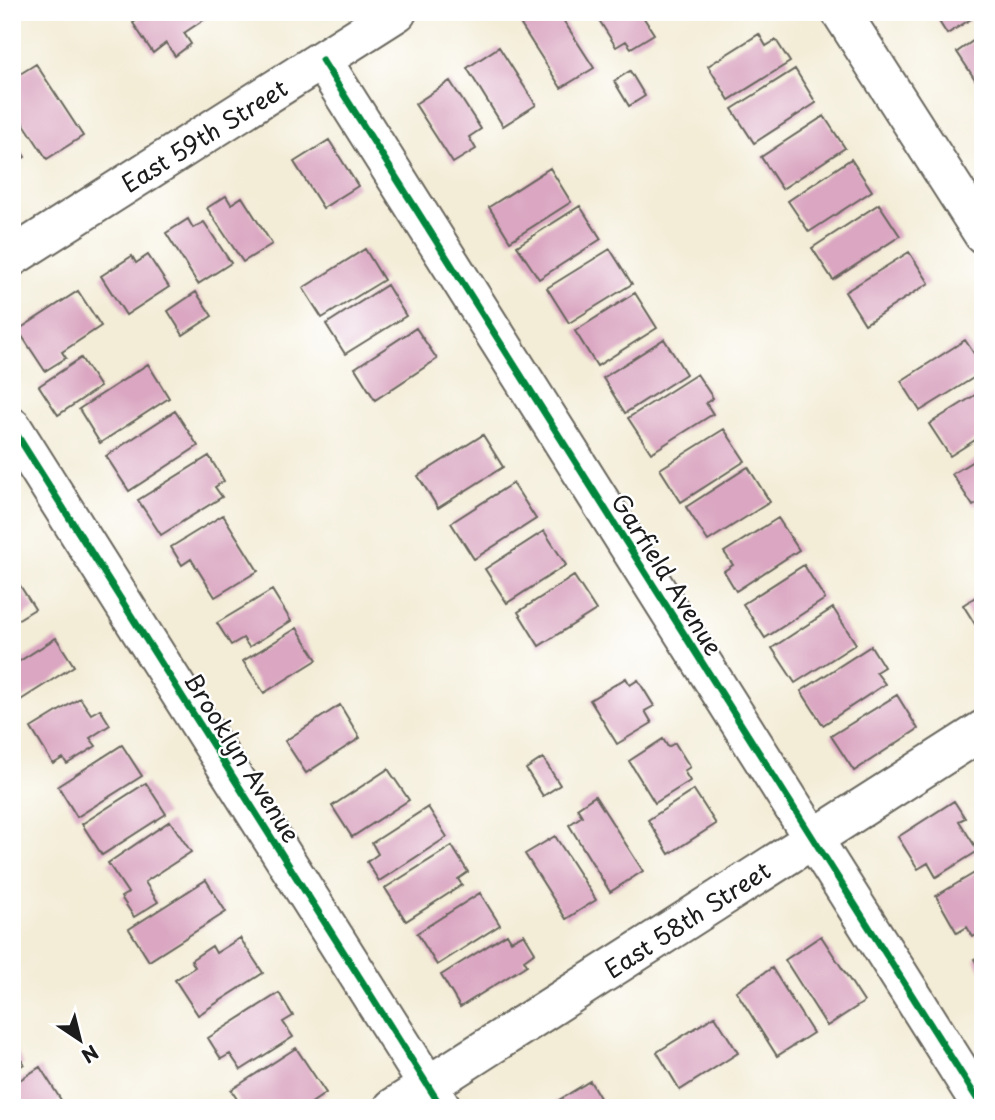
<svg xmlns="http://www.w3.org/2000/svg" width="995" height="1120" font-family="'Playpen Sans',sans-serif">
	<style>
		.building { fill: #daa6c1 }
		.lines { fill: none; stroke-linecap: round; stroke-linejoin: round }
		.minor-casing { stroke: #67655d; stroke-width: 42 }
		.minor { stroke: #fff; stroke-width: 38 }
		.cycleway-casing { stroke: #fff; stroke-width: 11 }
		.cycleway { stroke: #00873e; stroke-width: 7 }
		.labels { text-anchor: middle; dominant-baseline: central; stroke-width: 5; stroke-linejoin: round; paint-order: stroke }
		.street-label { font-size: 24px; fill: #1c1c1c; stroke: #fff }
	</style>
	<rect width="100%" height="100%" fill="#fff"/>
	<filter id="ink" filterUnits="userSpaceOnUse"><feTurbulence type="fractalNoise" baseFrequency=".0143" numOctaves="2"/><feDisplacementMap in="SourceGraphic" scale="14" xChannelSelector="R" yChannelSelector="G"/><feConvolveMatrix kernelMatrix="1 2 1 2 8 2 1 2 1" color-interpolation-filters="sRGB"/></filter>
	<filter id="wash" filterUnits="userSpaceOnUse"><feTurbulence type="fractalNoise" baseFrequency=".00686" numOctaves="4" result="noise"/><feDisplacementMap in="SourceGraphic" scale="28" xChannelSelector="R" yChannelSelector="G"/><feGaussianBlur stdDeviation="1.57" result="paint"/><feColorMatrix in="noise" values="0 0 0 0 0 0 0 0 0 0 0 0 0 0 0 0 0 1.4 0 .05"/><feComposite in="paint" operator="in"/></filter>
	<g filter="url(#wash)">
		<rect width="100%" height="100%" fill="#f3ecd6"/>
		<g id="blocks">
			<path class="building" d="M148,12H200L205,19L184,33L191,44L175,56L166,43L153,53L133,23Z
				M540,12H558L594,68L561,88L521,25Z
				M594,12H640L654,34L631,48L626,41L616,47Z
				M933,12H982L947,34Z
				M759,34L766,46L776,40L790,62L729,100L708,66Z
				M983,34V81L978,84L957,52Z
				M499,47L536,105L503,126L467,68Z
				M36,64L83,136L47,159L12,106V79Z
				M795,69L816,103L754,143L732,109Z
				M630,71L645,96L629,106L614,81Z
				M450,81L481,129L469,137L476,149L453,163L415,104Z
				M824,116L845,148L782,189L761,157Z
				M12,138L25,157L14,164L20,174L12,179Z
				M329,140L358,186L323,208L294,162Z
				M851,159L872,191L809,232L788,201Z
				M550,168L571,202L510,241L489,207Z
				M226,196L231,204L242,197L272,244L243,262L207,208Z
				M879,204L900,236L833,280L812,248Z
				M580,206L601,239L539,279L517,246Z
				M188,219L193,228L204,222L231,263L198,284L166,233Z
				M365,249L384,280L322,318L303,288Z
				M610,249L632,284L569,323L547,288Z
				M909,252L929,283L865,324L845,292Z
				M148,255L169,287L126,315L101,276L132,256L136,263Z
				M387,285L406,316L345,354L326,324Z
				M78,291L101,326L62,352L66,358L45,371L18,330Z
				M196,292L212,316L183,335L168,311Z
				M635,293L657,328L597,366L575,331Z
				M416,328L437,359L375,400L355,368Z
				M664,339L686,374L625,413L603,378Z
				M965,340L983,367V372L920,411L901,381Z
				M81,358L100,387L58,415L39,386Z
				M148,364L169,398L100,443L79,409Z
				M697,374L713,398L706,403L713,414L651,453L628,418Z
				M983,390V435L950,456L929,424Z
				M175,411L198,446L129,491L106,456Z
				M724,429L745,461L681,502L660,469Z
				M483,435L503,467L438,508L418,476Z
				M983,455V500L973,506L952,474Z
				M209,456L224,481L215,487L222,497L161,535L138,500Z
				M748,467L770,502L708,541L686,507Z
				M513,483L536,519L474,559L451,523Z
				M223,515L258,571L215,597L191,559L182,565L171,547Z
				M778,518L799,550L736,591L724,571L733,565L724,552Z
				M544,531L566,565L507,603L485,569Z
				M804,565L825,599L765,638L743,604Z
				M12,573L35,609L12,623Z
				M574,576L596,610L539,646L518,612Z
				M272,590L291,621L249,647L243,638L231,645L217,623Z
				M983,592V637L963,605Z
				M833,608L856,644L795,683L772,648Z
				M297,628L317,660L264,693L243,661Z
				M56,638L74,666L16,703L12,697V666Z
				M871,646L884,667L876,672L885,684L823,725L801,691Z
				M626,678L630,685L638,680L654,706L645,711L652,723L617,744L590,700Z
				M897,695L918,729L854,771L831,736Z
				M80,698L91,714L100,709L110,725L90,738L96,746L67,764L63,758L53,764L31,728Z
				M340,705L360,738L306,773L285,741Z
				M663,739L668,747L675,743L690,767L684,771L690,781L655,803L629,761Z
				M122,745L142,776L77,817L58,786Z
				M543,758L560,785L543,796L526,769Z
				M388,769L409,800L352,837L332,806Z
				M146,783L166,814L102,855L82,824Z
				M694,790L716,824L669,854L648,820Z
				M595,796L643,871L610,892L569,825L582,816L577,808Z
				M954,801L965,818L959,821L978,851L936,877L928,863L918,869L898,837Z
				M428,807L447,837L379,881L367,862L378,854L372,843Z
				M170,821L191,852L145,882L158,902L134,917L121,897L128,893L108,863Z
				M555,836L596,900L566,919L525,854Z
				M452,846L468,872L458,879L462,885L406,921L385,888Z
				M983,868V931L973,937L967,927L957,933L936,896Z
				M206,880L226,912L149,961L129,929Z
				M480,893L500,925L437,965L417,933Z
				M507,934L511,941L524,934L535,952L524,960L527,965L460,1007L441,975Z
				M821,936L864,1002L827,1026L785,960Z
				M240,938L263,973L198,1015L175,980L195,967L191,960L212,946L216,953Z
				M983,954V973L974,959Z
				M772,968L813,1033L777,1056L736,991Z
				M279,993L293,1016L283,1022L293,1037L241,1070L230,1054L221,1059L208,1038Z
				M715,1016L738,1053L680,1090L657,1052Z
				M12,1045L24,1064L12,1072Z
				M296,1048L326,1093L304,1108H243L231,1090Z
				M40,1067L61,1100L50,1108H12V1085Z
				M590,1081L606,1108H557L554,1103Z"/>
		</g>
	</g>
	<g filter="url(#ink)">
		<use href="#blocks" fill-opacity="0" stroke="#67655d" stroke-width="2"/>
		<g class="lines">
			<defs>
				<path id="minor" d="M841,12L983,234
					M322,60L983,1108
					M12,257L397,12
					M12,427L442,1108
					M393,1108L983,730"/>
			</defs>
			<use href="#minor" class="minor-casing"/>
			<use href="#minor" class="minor"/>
			<defs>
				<path id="cycleway" d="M322,60L983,1108
					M12,427L442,1108"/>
			</defs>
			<use href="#cycleway" class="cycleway-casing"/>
			<use href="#cycleway" class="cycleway"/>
		</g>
	</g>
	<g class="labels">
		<g class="street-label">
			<text transform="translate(204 135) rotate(-32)">East 59th Street</text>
			<text transform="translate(668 574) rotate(58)">Garfield Avenue</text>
			<text transform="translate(243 757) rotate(58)">Brooklyn Avenue</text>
			<text transform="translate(687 919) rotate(-33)">East 58th Street</text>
		</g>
	</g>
	<rect width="995" height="1120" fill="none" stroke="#fff" stroke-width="42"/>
	<g transform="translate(80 1040) rotate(145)" stroke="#ffffff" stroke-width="5" paint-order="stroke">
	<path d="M0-5L12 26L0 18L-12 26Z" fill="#1c1c1c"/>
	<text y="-10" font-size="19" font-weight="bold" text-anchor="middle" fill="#1c1c1c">N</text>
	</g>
</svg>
